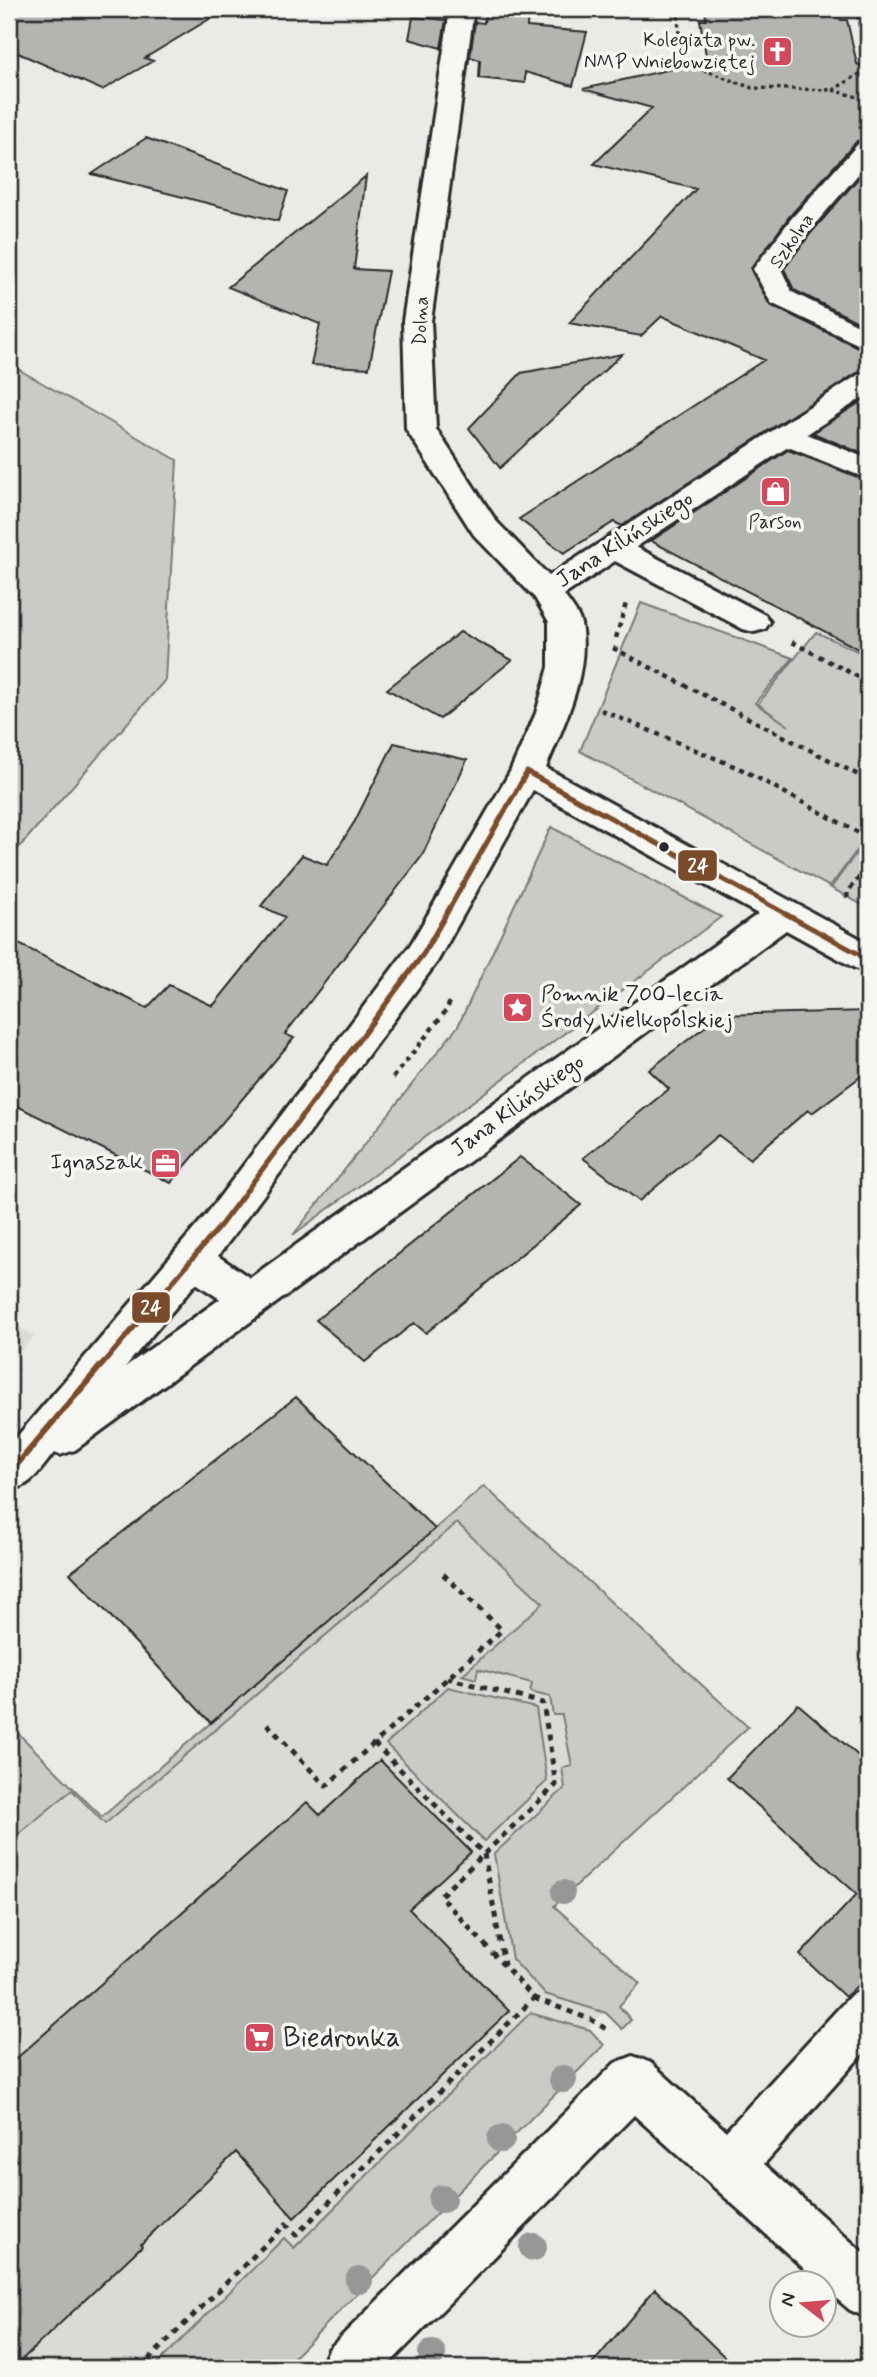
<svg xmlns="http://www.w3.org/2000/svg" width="877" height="2377" font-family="Mynerve,sans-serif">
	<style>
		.built { fill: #dadad6 }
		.green { fill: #cacac7; stroke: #7a7a79; stroke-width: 2 }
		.building { fill: #b4b4b1; stroke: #2b2b2b; stroke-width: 2 }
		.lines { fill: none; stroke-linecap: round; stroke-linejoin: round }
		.minor-casing { stroke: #2b2b2b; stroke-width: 6 }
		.path-far2 { stroke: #2b2b2b; stroke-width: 3.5; stroke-dasharray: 3.5 3.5; stroke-linecap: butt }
		.path-far1 { stroke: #2b2b2b; stroke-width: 4.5; stroke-dasharray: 5 5; stroke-linecap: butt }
		.path { stroke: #2b2b2b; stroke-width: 5; stroke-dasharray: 6 6; stroke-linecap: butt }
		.minor { fill: #f6f6f2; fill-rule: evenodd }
		.bus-1-far1-casing { stroke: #f6f6f2; stroke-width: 10 }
		.bus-1-casing { stroke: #f6f6f2; stroke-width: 11 }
		.bus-1-far1 { stroke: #7a4b2a; stroke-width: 5 }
		.bus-1 { stroke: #7a4b2a; stroke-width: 6 }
		.tree { fill: #979795 }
		.bus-dot { fill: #2b2b2b; stroke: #f6f6f2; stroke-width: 2.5 }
		.labels { text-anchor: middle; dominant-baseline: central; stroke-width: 7; stroke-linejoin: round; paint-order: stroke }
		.far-poi-label { font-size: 19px; fill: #2b2b2b; stroke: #f6f6f2; text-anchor: end }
		.far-street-label { font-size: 19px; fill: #2b2b2b; stroke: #f6f6f2 }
		.street-label { font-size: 23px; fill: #2b2b2b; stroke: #f6f6f2 }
		.poi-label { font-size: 23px; fill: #2b2b2b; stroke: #f6f6f2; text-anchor: start }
		.near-poi-label { font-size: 28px; fill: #2b2b2b; stroke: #f6f6f2; text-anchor: start }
		.line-badge { stroke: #f6f6f2; stroke-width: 2.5 }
		.badge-label { font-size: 19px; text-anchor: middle; font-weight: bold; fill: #fff }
	</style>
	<rect width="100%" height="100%" fill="#eaeae6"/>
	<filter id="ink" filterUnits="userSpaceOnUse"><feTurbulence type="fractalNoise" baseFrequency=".0143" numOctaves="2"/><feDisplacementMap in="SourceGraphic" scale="14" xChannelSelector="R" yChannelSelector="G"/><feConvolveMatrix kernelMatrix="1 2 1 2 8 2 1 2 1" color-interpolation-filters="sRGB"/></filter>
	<g filter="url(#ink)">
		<path class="built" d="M9,1320L34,1337L9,1362Z
			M484,1486L748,1727L554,1906L636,1980L252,2368H9V1743L19,1734L102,1817Z"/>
		<path class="green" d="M9,364L177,460L165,680L9,859Z
			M641,603L793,658L755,703L789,726L758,704L816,632L868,656V835L830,887L580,751Z
			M551,827L721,917L293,1235L458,1026Z
			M868,837V908L831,888Z
			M484,1486L748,1727L554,1906L640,1983L619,2006L631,2020L622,2029L606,2013L545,1994L512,1959L494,1854L565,1788L562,1768L572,1766L562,1715H553L550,1697L530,1692L532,1683L478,1669L476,1679L462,1675L543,1603L457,1523L105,1824L72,1790L9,1842V1742L19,1734L102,1817Z
			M448,1687L536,1708L547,1781L484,1841L386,1744Z
			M530,2013L590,2030L604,2045L283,2368H153L284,2238L294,2248Z"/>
		<path class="building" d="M9,9H226L145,58L153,61L102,90L9,49Z
			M486,9H528L527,27L587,32L573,86L525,72V83L479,78L480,60L470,57L475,22L484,23Z
			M705,9H838L841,20H847L857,64L868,69V138L857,141L789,217L751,270L770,305L868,352V371L857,373L622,526L614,522L564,553L519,519L764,360L662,316L641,336L569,323L696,189L594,164L652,108L583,89L707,61L700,20H706Z
			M413,17L446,20L441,48L409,39Z
			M146,138L288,191L278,221L92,174Z
			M868,167V327L794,290L784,269L811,233Z
			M366,176L354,269L388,271L369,368L311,365L320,324L228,287Z
			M622,354L500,468L469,428L521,373Z
			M868,397V456L813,433Z
			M788,450L868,481V654L651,541Z
			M460,632L512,660L440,719L387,689Z
			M394,743L467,760L422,856L285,1034L294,1038L171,1183L9,1102V939L147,1008L169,985L213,1006L285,917L261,906L302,855L327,865L355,821Z
			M868,1011V1071L812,1113L808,1110L750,1159L718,1135L639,1201L583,1158L669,1089L649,1070L720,1015Z
			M520,1157L581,1205L426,1333L414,1323L365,1362L316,1320Z
			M296,1397L435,1529L211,1723L70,1573Z
			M798,1704L868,1764V1976L845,1997L800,1955L857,1894L727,1778Z
			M380,1760L471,1852L409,1909L509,2011L294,2218L236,2152L141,2244L142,2246L13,2368H9V2065L307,1802L320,1815Z
			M655,2289L736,2368H589Z"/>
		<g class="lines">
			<defs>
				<path id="minor" d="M450,9H474L431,321L436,429L496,521L549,576L858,375L868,373V394L807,434L868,459V479L788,447L636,547L765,615L770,622L765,629L754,632L743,629L615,561L564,595C569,603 579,614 581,624C590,673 564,724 546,768L868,943V972L855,968L786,930L75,1450L60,1455L54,1453C42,1467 29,1491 9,1488V1446L206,1215L411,944L510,772L536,713L549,667V622L535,598L474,535L406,429L403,321ZM533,790L758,914L250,1278L218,1256L437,962ZM196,1283L220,1299L125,1367Z
					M868,140V163L809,231L781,269L792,292L868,330V349L771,303L753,269L791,219L859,143Z
					M868,1988V2048L764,2164L868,2257V2318L850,2310L824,2288V2282H819L634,2115L385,2368H321L329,2349L615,2063L633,2056L651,2063L726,2131L851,1995Z"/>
			</defs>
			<use href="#minor" class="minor-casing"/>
			<path class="path-far2" d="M678,9L680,61L752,88L833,90L868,69
				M856,9L868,66
				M833,90L858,97"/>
			<path class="path-far1" d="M616,638L626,603
				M792,642L868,682
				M613,648L868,780
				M601,710L743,770L868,838
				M847,898L848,891L868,867
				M393,1078L445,1012L452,998"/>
			<path class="path" d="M267,1724L326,1786L502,1630L443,1574
				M374,1743L484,1854L504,1965
				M534,1998L592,2020L609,2031
				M140,2368L286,2224L296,2235L534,1998L440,1896L556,1785L543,1703L447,1678"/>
			<use href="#minor" class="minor"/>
			<defs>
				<path id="bus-1-far1" d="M527,772L868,959
					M103,1364L220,1226L424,953L527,772"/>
				<path id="bus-1" d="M9,1474L104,1362"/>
			</defs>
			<use href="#bus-1-far1" class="bus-1-far1-casing"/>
			<use href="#bus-1" class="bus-1-casing"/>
			<use href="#bus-1-far1" class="bus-1-far1"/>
			<use href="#bus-1" class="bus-1"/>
		</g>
		<g class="tree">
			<circle cx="563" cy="1892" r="12"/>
			<circle cx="563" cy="2079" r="14"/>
			<circle cx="501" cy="2139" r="14"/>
			<circle cx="442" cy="2199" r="14"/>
			<circle cx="533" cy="2247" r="14"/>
			<circle cx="359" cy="2280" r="14"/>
			<circle cx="432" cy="2354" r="14"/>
		</g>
	</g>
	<defs>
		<symbol id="church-square" viewBox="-11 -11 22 22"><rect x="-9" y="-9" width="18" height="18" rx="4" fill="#d1495b" stroke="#f6f6f2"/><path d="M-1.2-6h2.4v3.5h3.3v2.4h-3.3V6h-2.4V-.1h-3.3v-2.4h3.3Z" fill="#fff"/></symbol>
		<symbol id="shop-square" viewBox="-11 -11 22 22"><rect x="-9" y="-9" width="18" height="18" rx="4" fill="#d1495b" stroke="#f6f6f2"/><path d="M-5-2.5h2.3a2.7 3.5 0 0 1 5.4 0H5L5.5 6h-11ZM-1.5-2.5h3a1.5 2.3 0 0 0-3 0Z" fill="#fff"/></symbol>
		<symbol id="sight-square" viewBox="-11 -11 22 22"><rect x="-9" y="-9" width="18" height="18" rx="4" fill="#d1495b" stroke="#f6f6f2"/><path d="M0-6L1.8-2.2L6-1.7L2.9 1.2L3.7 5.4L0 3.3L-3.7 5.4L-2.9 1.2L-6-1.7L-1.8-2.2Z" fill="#fff"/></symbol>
		<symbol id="office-square" viewBox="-11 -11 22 22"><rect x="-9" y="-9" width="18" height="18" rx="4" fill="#d1495b" stroke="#f6f6f2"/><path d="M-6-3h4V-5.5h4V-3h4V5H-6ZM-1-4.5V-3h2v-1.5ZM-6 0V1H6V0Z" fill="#fff"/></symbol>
		<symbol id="supermarket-square" viewBox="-11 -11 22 22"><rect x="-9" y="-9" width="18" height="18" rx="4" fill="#d1495b" stroke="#f6f6f2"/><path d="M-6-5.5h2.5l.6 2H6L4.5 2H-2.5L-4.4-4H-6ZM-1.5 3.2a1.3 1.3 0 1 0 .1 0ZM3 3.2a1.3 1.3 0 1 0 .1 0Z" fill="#fff"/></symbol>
	</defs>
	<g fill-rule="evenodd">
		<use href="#church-square" x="760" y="34" width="35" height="35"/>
		<use href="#shop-square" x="758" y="474" width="35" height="35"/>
		<use href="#sight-square" x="500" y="990" width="35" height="35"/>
		<use href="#office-square" x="148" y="1146" width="35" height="35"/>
		<use href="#supermarket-square" x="242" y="2020" width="35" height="35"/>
	</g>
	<circle class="bus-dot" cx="664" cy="847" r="6"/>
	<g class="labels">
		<g class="far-poi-label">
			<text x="755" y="40">Kolegiata pw.<tspan x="755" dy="22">NMP Wniebowziętej</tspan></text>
			<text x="775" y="522" text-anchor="middle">Parson</text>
		</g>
		<g class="far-street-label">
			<text transform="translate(792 241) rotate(-55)">Szkolna</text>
			<text transform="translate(421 321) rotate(-87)">Dolna</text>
		</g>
		<g class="street-label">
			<text transform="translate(625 540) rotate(-33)">Jana Kilińskiego</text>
			<text transform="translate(518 1106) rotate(-36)">Jana Kilińskiego</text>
		</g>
		<g class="poi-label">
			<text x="541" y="995">Pomnik 700-lecia<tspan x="541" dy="26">Środy Wielkopolskiej</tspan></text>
			<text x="143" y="1163" text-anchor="end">Ignaszak</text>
		</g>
		<g class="near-poi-label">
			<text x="283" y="2038">Biedronka</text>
		</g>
	</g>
	<g class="line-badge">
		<rect x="677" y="849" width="41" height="33" rx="7" fill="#7a4b2a"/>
		<rect x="131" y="1291" width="40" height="33" rx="7" fill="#7a4b2a"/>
	</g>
	<g class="badge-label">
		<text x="698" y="872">24</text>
		<text x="151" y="1314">24</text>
	</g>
	<rect width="877" height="2377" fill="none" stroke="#f6f6f2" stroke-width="35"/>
	<rect x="18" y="18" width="842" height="2342" fill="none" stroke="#2b2b2b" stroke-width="2.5" filter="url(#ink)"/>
	<g transform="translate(803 2304) rotate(286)"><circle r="33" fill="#f6f6f2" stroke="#a5a5a2" stroke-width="2"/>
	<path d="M0-5L12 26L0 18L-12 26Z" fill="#d1495b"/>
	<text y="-10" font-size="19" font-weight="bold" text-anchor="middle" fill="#2b2b2b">N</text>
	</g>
</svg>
